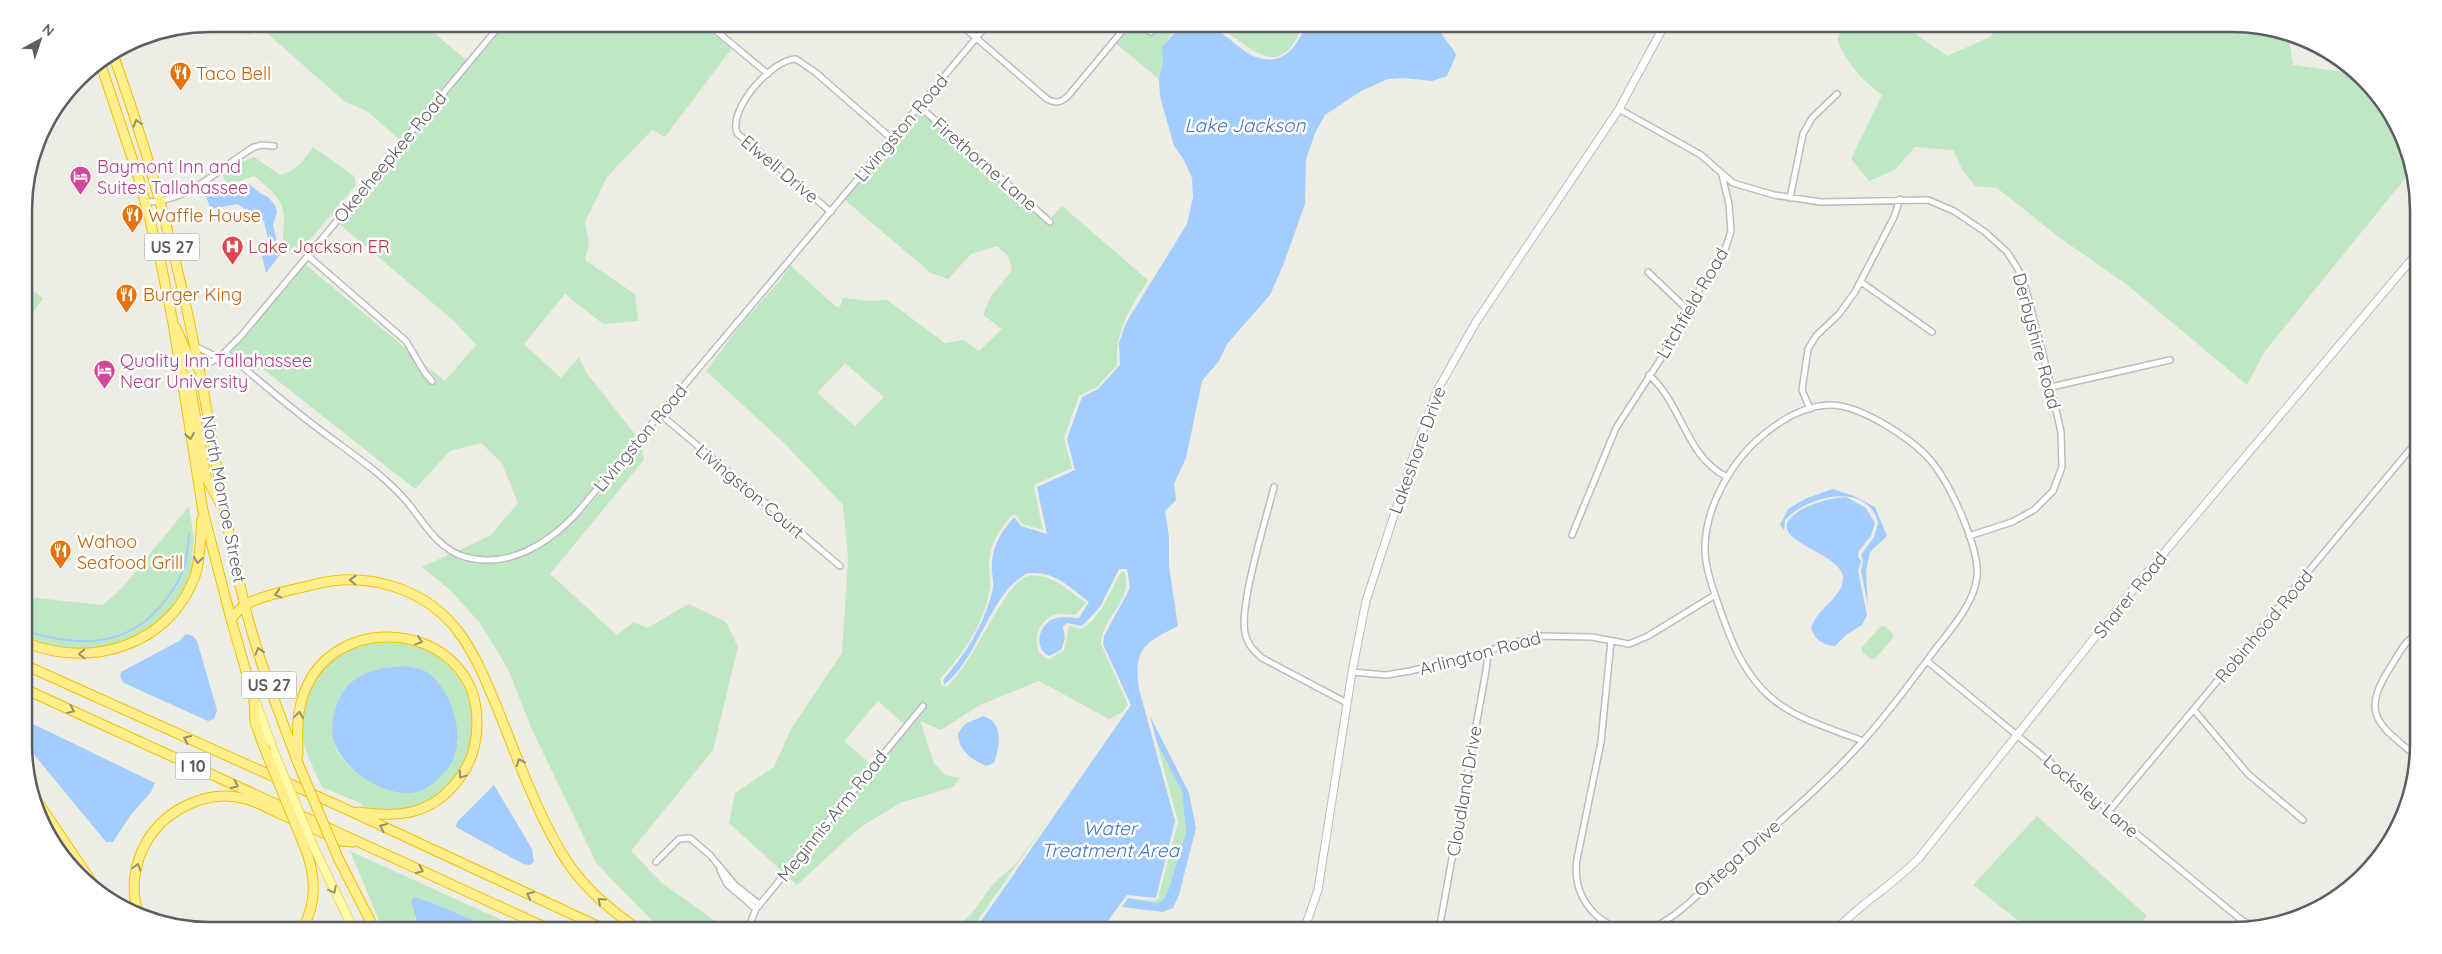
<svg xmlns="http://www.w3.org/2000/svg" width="2442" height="954" font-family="Quicksand,sans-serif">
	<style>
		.green { fill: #bfe7c3; fill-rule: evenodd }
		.water { fill: #a3ccff }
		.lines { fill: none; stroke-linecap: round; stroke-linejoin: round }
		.stream { stroke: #a3ccff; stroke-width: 2 }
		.street-casing { stroke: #bbbcc2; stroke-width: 8 }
		.secondary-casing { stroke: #b9bbc2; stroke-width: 9 }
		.primary-casing { stroke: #f6db55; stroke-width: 10 }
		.highway-casing { stroke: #f2c100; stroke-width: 11 }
		.street { stroke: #fff; stroke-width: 5 }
		.secondary { stroke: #fff; stroke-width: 7 }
		.primary { stroke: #fffba8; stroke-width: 8 }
		.highway { stroke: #ffee8a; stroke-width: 9 }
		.primary-bridge-casing { stroke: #f6db55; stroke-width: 10; stroke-linecap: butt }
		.highway-bridge-casing { stroke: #f2c100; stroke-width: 11; stroke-linecap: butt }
		.primary-bridge { stroke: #fffba8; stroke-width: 8 }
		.highway-bridge { stroke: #ffee8a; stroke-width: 9 }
		.oneway { stroke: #949071 }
		.oneway2 { stroke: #94957c }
		.labels { text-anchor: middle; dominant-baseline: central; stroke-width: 5; stroke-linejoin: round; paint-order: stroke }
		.shield { fill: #fff; stroke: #8c8e92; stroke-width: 1 }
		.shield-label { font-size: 16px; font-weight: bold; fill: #5b5e64 }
		.food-label { font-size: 18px; fill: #c56008; stroke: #fff; text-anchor: start }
		.street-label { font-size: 18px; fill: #5b5e64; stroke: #fff }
		.hotel-label { font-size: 18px; fill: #b23c85; stroke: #fff; text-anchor: start }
		.health-label { font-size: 18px; fill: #be3a42; stroke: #fff; text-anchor: start }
		.water-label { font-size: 19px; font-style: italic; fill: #4173c7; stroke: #fff }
		.rim { fill: none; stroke: #5b5e64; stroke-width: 2.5 }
	</style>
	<rect width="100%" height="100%" fill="#eeede3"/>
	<path class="green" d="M251,24H424L466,60L400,140L368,112L344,101L260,27L256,28L248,35L247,32Z
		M505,24H703L732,48L665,137L652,130L607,177L585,222L589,243L585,260L635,294L638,321L603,324L565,294L524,344L561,378L579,357L586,372L637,437C594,488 538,580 458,551L491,535L518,503L502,463L481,443L450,451L415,489L263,369L252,370L231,353L305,264L409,351L422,375L432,386L437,380L424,364L445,381L476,345L454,321L338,223L369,187H371Z
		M1132,24H1165L1174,31L1162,47L1163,63L1159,79L1115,43Z
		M1213,24H1303C1279,89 1248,41 1213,24Z
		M1845,24H1902L1947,56L1990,37L2001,24H2232L2292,34L2294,35L2289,39L2293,65L2357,74L2372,88L2399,128L2412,170L2265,351L2247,385L2126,284L2060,238L1997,188L1975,186L1962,169L1953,150L1915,147L1895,170L1869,181L1851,159L1882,95C1860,78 1848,65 1837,39Z
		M919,111L1050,227L1055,222L1051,218L1062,206L1148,280C1129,310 1116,329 1117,365L1097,387L1079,396L1064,438L1072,468L1036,484L1034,488L1043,530L1022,524L1016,515H1012C998,532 989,545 989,567C989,573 991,580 990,586C986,622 964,652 941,678V685L946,687C974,665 1003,583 1028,576C1033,575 1043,576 1047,578C1062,582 1073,595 1086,603L1075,615C1069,615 1058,613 1052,616C1035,623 1029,653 1049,659L1064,650L1069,626L1081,629L1092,621L1102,608L1121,572H1125C1132,604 1102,616 1101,644L1128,705L1123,712L1109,719L1039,681L980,705L941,730L920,721L934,763L945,775L960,778L953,787L900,803L859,828L797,885L787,876L908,728L878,701L844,741L870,764L783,872L729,823L735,793L774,767L791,729L842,653L848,559L843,505L785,444L706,371L738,328L782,278L790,265L835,306L840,307L843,298L871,301L887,300L945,343L964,340L979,351L1002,329L983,315L990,298L1012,270L1008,256L997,246L971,254L948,279L931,273L845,200ZM845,363L884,397L855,426L817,393Z
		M313,147L354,176L356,185L306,245L285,253C282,237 284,232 284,217C284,199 266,185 254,176L240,181L226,183L223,175L240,163L254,157L280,175C297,170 304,161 313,147Z
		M33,291L43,298L25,325V300Z
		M641,442L644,460L550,574L617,635L634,622L647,628L689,604L726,622L738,647L713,750L631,851L662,883L728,930H661L597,864L533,732L508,669L480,623L450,590L422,567L450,554C463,562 477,563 491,562C561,558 600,490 641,442Z
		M189,506L194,539L192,558H196C186,615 134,648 79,652C63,653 42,644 27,640L26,597L103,605L123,587Z
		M1885,626L1893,634V638L1875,659H1871L1862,652V647L1880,627Z
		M393,640C404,642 417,644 426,649C497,688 486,792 407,809C392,813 376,812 362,806V804L322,787C316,773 308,759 304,744C295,704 321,654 363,644C372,641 383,641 393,640ZM406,666C446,672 454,709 458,744L378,786C363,777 342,764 335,747C333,742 334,733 334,728C331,682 367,668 406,666Z
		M1157,743L1182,791L1186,832L1168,891L1163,900L1157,903L1134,899L1155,901L1158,899L1178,822Z
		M1055,810L971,930H954L971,914L994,883L1015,865Z
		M2037,816L2147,916L2134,930H2056L2044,926L2028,928L1973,885Z
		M350,851L524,930H496L435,904L414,917L419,930H383Z"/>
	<path class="water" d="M1182,24C1190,24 1201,22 1208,25C1225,32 1241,52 1256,57C1283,67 1297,47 1306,24H1439C1440,37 1451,44 1456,55L1447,76L1432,81L1403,78L1388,79L1361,91L1325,115L1315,133L1306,159L1305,204L1284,263L1270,295L1227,344L1219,361L1202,381L1186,458L1174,484L1176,500L1165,511L1169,537V566L1178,626C1144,643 1133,649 1139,689L1175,821L1156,898L1127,895L1101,930H975L1131,705L1103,644L1104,636L1130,588L1127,569H1119L1100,607L1082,626L1067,623L1063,627L1065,638L1061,650L1049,656C1034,648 1038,628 1051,620C1058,616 1071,618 1079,618L1089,602C1077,593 1064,580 1048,575C1043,573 1031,572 1026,574C990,593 979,658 944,685L943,680C967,652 985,624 993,588C994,582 992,575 992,569C991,547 1000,534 1014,517L1021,526L1047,534L1037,487L1075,470L1067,439L1082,397L1098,389L1120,365L1119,343L1126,323L1187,224L1193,197L1192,178L1184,160L1174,146L1160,96L1159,79L1163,63L1162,47Z
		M249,184L260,193L268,197L275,205L277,212L273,225L280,255L266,273L262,256L269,243L264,221L237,204L211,209L205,195L221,185C230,190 240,187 249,184Z
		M1833,489L1854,496L1875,507L1887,536L1870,552L1866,572L1868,606L1861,571L1863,561L1861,555L1874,537L1878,523C1868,480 1806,496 1785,520L1784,530L1780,525L1788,509L1807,498Z
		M1846,497L1866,508L1875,523L1871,536L1859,551L1858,556L1861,561L1858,571L1867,615L1862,625L1846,635L1835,646C1823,645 1815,640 1811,628C1818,607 1844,597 1843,577C1842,552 1761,540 1795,514C1808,504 1830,498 1846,497Z
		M186,634L193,636L197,641L217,710L214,719L208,721L124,683L120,677L121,672L179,641Z
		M406,666C415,668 424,669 431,675C453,695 467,739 450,765C441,778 426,792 410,793C382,794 348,772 336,747C331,738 332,724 334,714C343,675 371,668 406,666Z
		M983,716C1004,722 1000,746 994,763L986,766C971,759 958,750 958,733L965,724Z
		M1150,716L1189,793L1196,828L1179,895L1173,908L1163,912L1122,907L1128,898L1157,903L1163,900L1168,891L1186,832L1182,791L1157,743Z
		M27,721L155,783L151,792L130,816L113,842H106L27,746Z
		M494,785L532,849L534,862L530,865L523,864L456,827L457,822Z
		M414,897L435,904L496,930H419L411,901Z"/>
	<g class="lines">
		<path class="stream" d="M26,631C80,648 131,648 167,598C174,589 182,576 185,564C187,555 188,544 189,534"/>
		<defs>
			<path id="street" d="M708,24L768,74
				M960,24L1047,99C1055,104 1061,103 1068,96L1128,24
				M1142,24L1151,32
				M919,106L1050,222
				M1619,109L1701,155L1733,183L1774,195L1821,202L1928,200L1954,211L1985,232L2007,252L2018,269L2026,290L2047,370L2061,432L2062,467L2053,491L2034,510L2012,522L1969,536
				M1790,198L1803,134L1812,118L1837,94
				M145,202C188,203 219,168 254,147L262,145L274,146
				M831,212L737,133C728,109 772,59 796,59L815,72L892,139
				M308,256L406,341L425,373L432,381
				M1648,272L1689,311
				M1861,282L1932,332
				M195,346L219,358
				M226,353C254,376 282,401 311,423C344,449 381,471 408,503C424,523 438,549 465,557C508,569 548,544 576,514L988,24
				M199,368L219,358L241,336L501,24
				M1649,375C1683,405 1685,456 1727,477
				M2051,387L2170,360
				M1810,409L1802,390L1808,349L1816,336L1839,314L1855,292L1894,217L1900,199
				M660,414L840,566
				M1274,487C1266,519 1239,605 1245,633C1247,644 1254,651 1262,658L1347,703
				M1572,535L1616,428L1684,323L1699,290L1725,250L1731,231L1729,204L1722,175
				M1611,641L1601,742L1577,859C1574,880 1580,899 1595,914C1610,929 1636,936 1656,926C1681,914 1703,889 1723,871C1771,829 1821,788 1864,740C1889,712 1912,681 1934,651C1950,630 1974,604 1977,577C1980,549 1952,489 1935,466C1917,441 1860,404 1829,405C1804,406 1781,420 1763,435C1731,461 1704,509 1705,551C1706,573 1715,594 1722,615C1732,643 1742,668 1763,690C1788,717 1829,728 1863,741
				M1927,661L2228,909L2243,921L2257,927
				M1352,672L1386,675L1410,671L1453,661L1538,636L1592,637L1629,644L1648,636L1715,595
				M2194,710L2248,774L2303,820
				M2416,756C2375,722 2360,713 2393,663C2400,652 2406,639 2418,634
				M2109,811L2417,441
				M656,862L679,839L690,838L710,855L735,885L759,904
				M720,870L727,884L756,909
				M2341,894L2388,841
				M750,930L751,921L756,909L923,706
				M1439,930L1486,671L1488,652
				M2237,930L2243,921"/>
			<path id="secondary" d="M1304,930L1318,890L1352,672L1366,601L1412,460L1438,389L1476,322L1619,109L1665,24
				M1836,930C1861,903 1893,885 1919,858L2131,592L2417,253"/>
			<path id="primary" d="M256,703L274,752
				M314,848L354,930"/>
			<path id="highway" d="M113,54C150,156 178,261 199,368C214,446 225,524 244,602C257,657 278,710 298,763
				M100,62L139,179L160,259L173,323L203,511L231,619L254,699L255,722L264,747
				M176,328L190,361L199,368
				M180,372L187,377L190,385L206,477L220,503
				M231,619C235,615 239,609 244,606C254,597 297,589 312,585C366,570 427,588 460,634C476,656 486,681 496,705C516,754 539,820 568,863C587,891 612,911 639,930
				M27,643C91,669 170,645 195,576C201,558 200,537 202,519
				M27,666L348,810L606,930
				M27,690L551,930
				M298,755C298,738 296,720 301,703C326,604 478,621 477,723C477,744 472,762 459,779C432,815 399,818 358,812
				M31,792L97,890
				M339,860L375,930
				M139,915C130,890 134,863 147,841C166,809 209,788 246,799C257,802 268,808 278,813C299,822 320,831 341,841L353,842
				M302,930C318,901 316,873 303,843"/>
		</defs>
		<use href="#street" class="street-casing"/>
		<use href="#secondary" class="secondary-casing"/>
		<use href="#primary" class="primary-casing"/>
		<use href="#highway" class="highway-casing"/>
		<use href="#street" class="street"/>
		<use href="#secondary" class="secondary"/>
		<use href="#primary" class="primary"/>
		<use href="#highway" class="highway"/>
		<defs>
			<path id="primary-bridge" d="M274,752L314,848"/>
			<path id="highway-bridge" d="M264,747L303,843
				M298,763L339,860"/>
		</defs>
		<use href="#primary-bridge" class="primary-bridge-casing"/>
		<use href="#highway-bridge" class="highway-bridge-casing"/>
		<use href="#primary-bridge" class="primary-bridge"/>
		<use href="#highway-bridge" class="highway-bridge"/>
	</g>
	<defs><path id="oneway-chevron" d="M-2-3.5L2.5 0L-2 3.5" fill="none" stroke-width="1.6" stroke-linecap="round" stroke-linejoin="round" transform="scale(1.25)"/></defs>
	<g class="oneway">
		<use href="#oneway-chevron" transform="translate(137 123) rotate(-107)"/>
		<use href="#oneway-chevron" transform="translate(190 436) rotate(80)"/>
		<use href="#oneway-chevron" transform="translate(198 560) rotate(98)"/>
		<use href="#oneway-chevron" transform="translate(353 580) rotate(-178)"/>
		<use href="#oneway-chevron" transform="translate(278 594) rotate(165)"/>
		<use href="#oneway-chevron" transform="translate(419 641) rotate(18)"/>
		<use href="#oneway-chevron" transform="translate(259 651) rotate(-107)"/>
		<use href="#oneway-chevron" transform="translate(82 654) rotate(179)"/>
		<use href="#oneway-chevron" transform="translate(71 710) rotate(25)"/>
		<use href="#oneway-chevron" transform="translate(299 715) rotate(-82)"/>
		<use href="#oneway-chevron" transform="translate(187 739) rotate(-156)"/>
		<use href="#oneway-chevron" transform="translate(520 762) rotate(-113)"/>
		<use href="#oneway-chevron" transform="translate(462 775) rotate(124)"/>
		<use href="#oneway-chevron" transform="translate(235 785) rotate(25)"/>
		<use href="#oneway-chevron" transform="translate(383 827) rotate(-155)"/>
		<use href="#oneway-chevron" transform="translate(137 867) rotate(-74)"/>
		<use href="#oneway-chevron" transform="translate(420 870) rotate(25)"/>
		<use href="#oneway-chevron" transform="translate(530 895) rotate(-155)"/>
		<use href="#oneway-chevron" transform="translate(601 901) rotate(-138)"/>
	</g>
	<use class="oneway2" href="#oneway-chevron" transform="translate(333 890) rotate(64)"/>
	<defs>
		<symbol id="restaurant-pin" viewBox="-11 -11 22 30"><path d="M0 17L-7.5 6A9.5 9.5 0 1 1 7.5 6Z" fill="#e8710a" stroke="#fff"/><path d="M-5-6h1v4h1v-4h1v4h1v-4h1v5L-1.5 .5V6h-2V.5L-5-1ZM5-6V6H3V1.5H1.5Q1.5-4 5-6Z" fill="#fff"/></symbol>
		<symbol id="hotel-pin" viewBox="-11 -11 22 30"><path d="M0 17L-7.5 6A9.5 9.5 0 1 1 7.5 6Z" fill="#d1479c" stroke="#fff"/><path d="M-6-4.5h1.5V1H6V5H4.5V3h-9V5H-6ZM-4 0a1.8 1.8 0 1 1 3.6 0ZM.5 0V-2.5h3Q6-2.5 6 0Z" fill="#fff"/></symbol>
		<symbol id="hospital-pin" viewBox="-11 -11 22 30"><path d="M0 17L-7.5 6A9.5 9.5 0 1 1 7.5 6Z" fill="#e0444e" stroke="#fff"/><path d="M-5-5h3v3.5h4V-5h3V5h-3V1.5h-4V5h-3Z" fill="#fff"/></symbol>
	</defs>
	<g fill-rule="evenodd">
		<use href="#restaurant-pin" x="168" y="60" width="25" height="34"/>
		<use href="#hotel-pin" x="68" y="164" width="25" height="34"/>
		<use href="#restaurant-pin" x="120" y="202" width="25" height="34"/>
		<use href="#hospital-pin" x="220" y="234" width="25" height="34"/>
		<use href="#restaurant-pin" x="114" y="282" width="25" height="34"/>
		<use href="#hotel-pin" x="92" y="358" width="25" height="34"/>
		<use href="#restaurant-pin" x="48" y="538" width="25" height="34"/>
	</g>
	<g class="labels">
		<g class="shield">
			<rect x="144.5" y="233.5" width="55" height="27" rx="4"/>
			<rect x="241.5" y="671.5" width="55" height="27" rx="4"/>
			<rect x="175.5" y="752.5" width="35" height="27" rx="4"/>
		</g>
		<g class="shield-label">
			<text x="172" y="247">US 27</text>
			<text x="269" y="685">US 27</text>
			<text x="193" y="766">I 10</text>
		</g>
		<g class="food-label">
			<text x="196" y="73">Taco Bell</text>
			<text x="148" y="215">Waffle House</text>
			<text x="143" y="294">Burger King</text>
			<text x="77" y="541">Wahoo<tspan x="77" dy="21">Seafood Grill</tspan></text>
		</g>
		<g class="street-label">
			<text transform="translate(901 128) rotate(-50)">Livingston Road</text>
			<text transform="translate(390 157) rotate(-50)">Okeeheepkee Road</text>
			<text transform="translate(985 164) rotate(41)">Firethorne Lane</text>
			<text transform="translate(780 169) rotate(40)">Elwell Drive</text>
			<text transform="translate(1692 303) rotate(-60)">Litchfield Road</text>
			<text transform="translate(2037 341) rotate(75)">Derbyshire Road</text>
			<text transform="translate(640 438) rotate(-50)">Livingston Road</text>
			<text transform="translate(1417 450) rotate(-70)">Lakeshore Drive</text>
			<text transform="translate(750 491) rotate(40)">Livingston Court</text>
			<text transform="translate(224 499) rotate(79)">North Monroe Street</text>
			<text transform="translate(2130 595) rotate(-51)">Sharer Road</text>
			<text transform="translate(2264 626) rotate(-50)">Robinhood Road</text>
			<text transform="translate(1480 653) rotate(-15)">Arlington Road</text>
			<text transform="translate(1464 791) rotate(-80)">Cloudland Drive</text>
			<text transform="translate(2091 796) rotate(40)">Locksley Lane</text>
			<text transform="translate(832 816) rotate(-51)">Meginnis Arm Road</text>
			<text transform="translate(1737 858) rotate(-41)">Ortega Drive</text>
		</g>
		<g class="hotel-label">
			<text x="97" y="166">Baymont Inn and<tspan x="97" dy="21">Suites Tallahassee</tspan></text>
			<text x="120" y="360">Quality Inn Tallahassee<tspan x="120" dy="21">Near University</tspan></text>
		</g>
		<g class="health-label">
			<text x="248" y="246">Lake Jackson ER</text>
		</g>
		<g class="water-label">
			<text x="1245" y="125">Lake Jackson</text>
			<text x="1110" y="828">Water<tspan x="1110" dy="22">Treatment Area</tspan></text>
		</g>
	</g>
	<path d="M0 0H2442V954H0ZM210 32H2232A178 178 0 0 1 2410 210V744A178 178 0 0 1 2232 922H210A178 178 0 0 1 32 744V210A178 178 0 0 1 210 32Z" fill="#fff" fill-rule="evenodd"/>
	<path class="rim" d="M210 32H2232A178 178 0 0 1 2410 210V744A178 178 0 0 1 2232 922H210A178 178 0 0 1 32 744V210A178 178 0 0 1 210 32Z"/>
	<g transform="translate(40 40) rotate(40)" stroke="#ffffff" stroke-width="4" paint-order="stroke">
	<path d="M0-4L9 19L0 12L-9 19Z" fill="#5b5e64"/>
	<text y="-8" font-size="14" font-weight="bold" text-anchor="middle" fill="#5b5e64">N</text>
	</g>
</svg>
